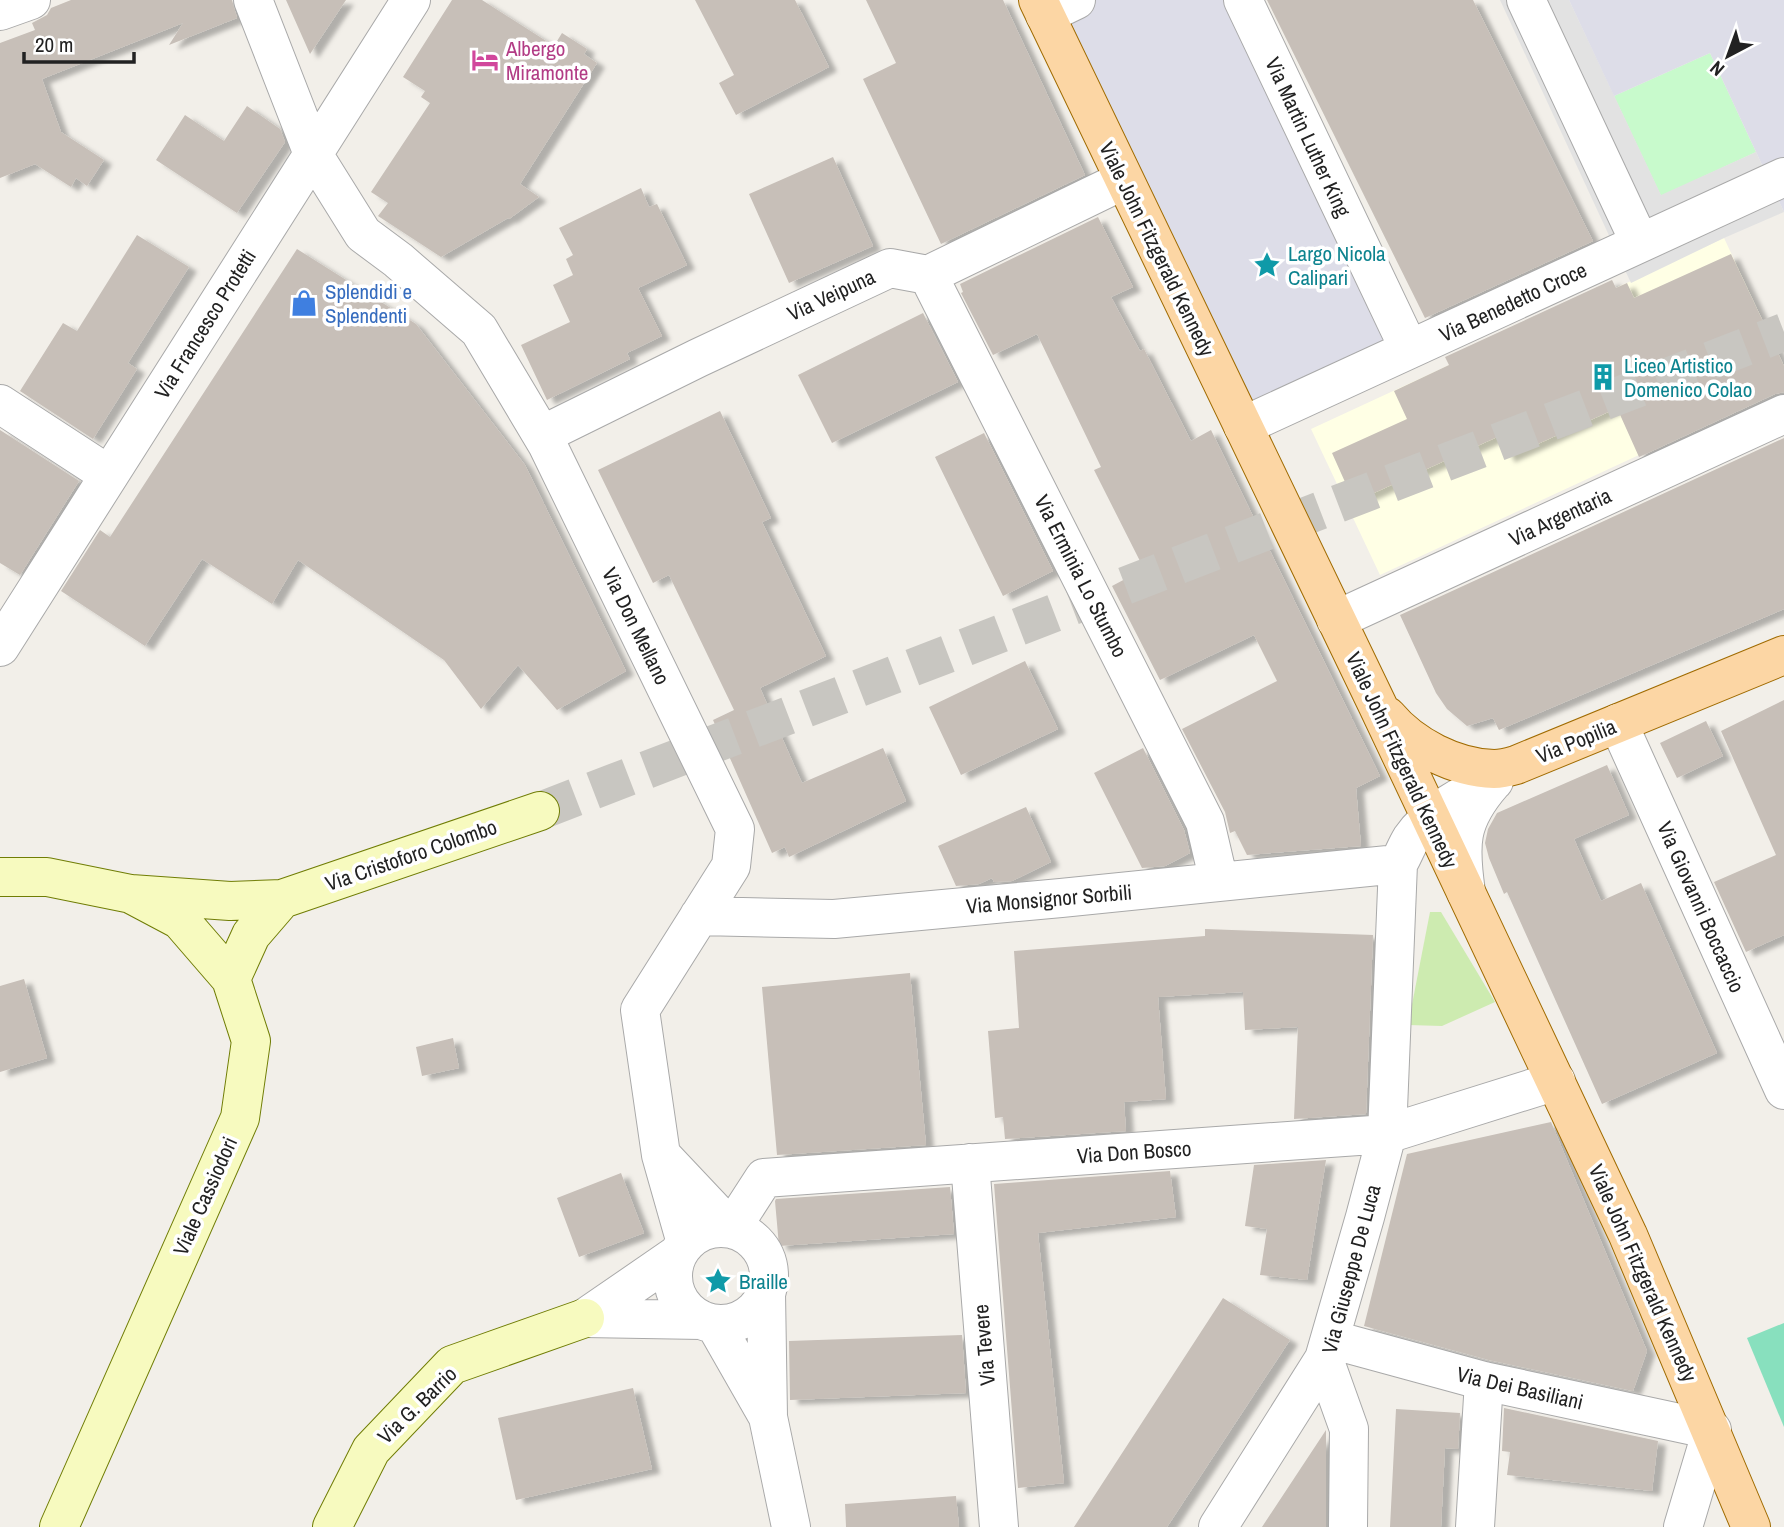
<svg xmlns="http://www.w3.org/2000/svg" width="1784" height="1527" font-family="'Archivo Narrow',sans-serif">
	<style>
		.education { fill: #ffffe5 }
		.grass { fill: #cdebb0 }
		.park { fill: #c8facc }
		.pitch { fill: #88e0be }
		.parking { fill: #e2e2e2 }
		.plaza { fill: #dddde8 }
		.building { fill: #c7bfb8; filter: url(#shadow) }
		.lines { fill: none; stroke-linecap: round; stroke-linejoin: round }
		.secondary-tunnel { stroke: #c8c6c1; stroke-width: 38; stroke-dasharray: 38 19; stroke-linecap: butt }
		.street-casing { stroke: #a9a9a9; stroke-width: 40 }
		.secondary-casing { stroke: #707d05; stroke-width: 40 }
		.primary-casing { stroke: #a06b00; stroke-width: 40 }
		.street { stroke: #fff; stroke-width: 38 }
		.secondary { stroke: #f7fabf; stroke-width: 38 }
		.primary { stroke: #fcd6a4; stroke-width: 38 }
		.labels { text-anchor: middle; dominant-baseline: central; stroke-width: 7; stroke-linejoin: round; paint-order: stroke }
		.hotel-label { font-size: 21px; fill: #b23c85; stroke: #fff; text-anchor: start }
		.street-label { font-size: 21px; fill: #222; stroke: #fff }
		.culture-label { font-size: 21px; fill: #0d838f; stroke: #fff; text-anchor: start }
		.shop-label { font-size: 21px; fill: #366cbe; stroke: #fff; text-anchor: start }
	</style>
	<defs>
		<filter id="shadow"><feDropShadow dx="8" dy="4.5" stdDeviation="2" flood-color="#0004"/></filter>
	</defs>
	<rect width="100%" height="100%" fill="#f2efe9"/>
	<path class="education" d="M1724,238L1784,366V388L1380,575L1311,429Z"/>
	<path class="grass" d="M1430,912H1441L1495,1002L1442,1026L1408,1025Z"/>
	<path class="park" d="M1710,53L1756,152L1661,196L1614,96Z"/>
	<path class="pitch" d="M1784,1323V1427L1747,1338Z"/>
	<path class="parking" d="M1500,0H1569L1661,195L1756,152L1784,212L1724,238L1631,283Z"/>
	<path class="plaza" d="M1076,0H1243L1409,349L1243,426L1045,15Z
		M1569,0H1784V212L1710,53L1614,96Z"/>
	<path class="building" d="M71,0H232L237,18L169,45L183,23L42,79L61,132L104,160L87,186L76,178L71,187L35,164L0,178V43L35,30L32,23L47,15L51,8Z
		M286,0H346L310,54Z
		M452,0H482L554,46L562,33L587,49L584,54L597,63L520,184L539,197L509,219L508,218L441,257L378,216L388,203L371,192L430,103L421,97L425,91L403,77Z
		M695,0H795L829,67L736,115L719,83L734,75Z
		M866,0H1003L1085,175L941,244L863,79L896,63Z
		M1267,0H1473L1593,241L1425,318Z
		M247,106L280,129L285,142L237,213L156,160L185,115L224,141Z
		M833,157L873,246L789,283L749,194Z
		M641,188L649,207L657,204L687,265L638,288L662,336L627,353L630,359L547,400L521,345L570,322L553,285L573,275L566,259L573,255L559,228Z
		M1098,217L1133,287L1111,297L1140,351L1144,349L1191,441L1211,430L1380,776L1356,788L1361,846L1247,855L1235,831L1230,833L1225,812L1182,729L1277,681L1254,635L1160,680L1112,586L1144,569L1094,470L1101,467L1037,334L993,355L961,293L963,292L960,284Z
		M137,235L189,267L128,363L137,369L93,439L20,391L63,323L77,331Z
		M297,249L416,324L525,465L626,671L557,710L518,665L481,709L444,660L298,560L272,604L202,559L145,646L61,591L100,530L110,537Z
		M1731,254L1784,366V392L1775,394L1639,457L1617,408L1507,458L1497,437L1354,502L1332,453L1407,419L1394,391L1449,365L1445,357L1612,280L1616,288L1627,283L1634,298Z
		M923,313L958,382L832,443L798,375Z
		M720,411L771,518L762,522L826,656L760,688L802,783L883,748L906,801L789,857L785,847L772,853L713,720L734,710L669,575L653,583L598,470Z
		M0,430L79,481L20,575L0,563Z
		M984,433L1053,571L1003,596L935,457Z
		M1784,438V609L1499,730L1493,718L1467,726L1447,709L1436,693L1400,615Z
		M1025,661L1058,729L961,775L929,707Z
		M1784,700V935L1746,952L1714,882L1776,855L1721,731Z
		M1706,721L1723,756L1677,778L1660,743Z
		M1143,748L1184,830L1190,853L1165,866L1142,868L1094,773Z
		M1607,765L1629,815L1574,839L1601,901L1641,883L1717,1053L1602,1104L1507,892L1504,894L1489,858L1485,843L1488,829L1497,813Z
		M1026,807L1051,862L1012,881L994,882L992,878L979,884L956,886L938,846Z
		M1205,929L1373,935L1366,1114L1294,1119L1298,1027L1245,1030L1243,992L1158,997L1166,1099L1124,1102L1126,1131L1005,1139L1003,1117L995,1118L988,1031L1019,1028L1014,951L1205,936Z
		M910,973L926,1145L777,1155L762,987Z
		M24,979L47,1058L0,1072V986Z
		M453,1038L459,1068L422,1076L416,1047Z
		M1551,1122L1647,1351L1633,1391L1489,1360L1364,1326L1407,1154Z
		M1326,1160L1307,1280L1260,1275L1267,1229L1245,1226L1254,1165Z
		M1170,1171L1176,1217L1038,1233L1064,1483L1018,1488L994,1184Z
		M621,1173L644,1233L579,1257L557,1198Z
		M950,1187L954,1234L779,1246L775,1201L776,1199Z
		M1223,1298L1290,1340L1167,1527H1074Z
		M962,1335L966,1393L790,1400L789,1341Z
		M633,1388L652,1469L516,1500L498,1418Z
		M1504,1408L1658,1441L1652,1491L1507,1475L1510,1452L1502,1451Z
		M1396,1409L1460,1413L1458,1449L1445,1448L1441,1527H1390Z
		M1326,1430V1527H1262Z
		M956,1496L959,1527H846L845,1504Z"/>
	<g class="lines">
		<path class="secondary-tunnel" d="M540,811L1784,332"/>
		<defs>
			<path id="street" d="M253,0L313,154L363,234L398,260L479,330L547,444L735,829L731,866L640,1010L661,1155L686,1243
				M1243,0L1409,349
				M1526,0L1640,243
				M0,11L31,0
				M1045,15L1076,0
				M928,275L1205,822L1219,882
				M0,404L109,475
				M1243,426L1784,177
				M542,435L698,358L890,268L928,275L1124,180
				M1336,620L1784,414
				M0,647L411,0
				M1618,723L1784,1090
				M1466,892C1459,844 1459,821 1492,783
				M699,916L834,919L1061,898L1398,864
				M665,1159L731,1229L764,1178L1387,1134L1556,1081
				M970,1163L999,1527
				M673 1276a48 48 0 1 1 96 0a48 48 0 1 1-96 0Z
				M766,1293L768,1417L791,1527
				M585,1318L702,1320
				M585,1318L678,1254
				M715,1324L767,1415
				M1330,1339L1484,1381L1712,1430L1683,1527
				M1218,1527L1324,1359
				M1348,1527L1349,1429L1324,1359L1365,1217L1387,1134L1398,864C1403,856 1406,847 1411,839C1430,811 1464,794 1494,781
				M1475,1527L1484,1381"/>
			<path id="secondary" d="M0,877H47L131,894L230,901L282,899L540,811
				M231,979L251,935L282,899
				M59,1527L240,1118L251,1041L231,979L180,920L131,894
				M332,1527L371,1450L452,1365L585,1318"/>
			<path id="primary" d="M1038,0L1377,704L1628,1235L1751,1527
				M1387,716C1412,746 1455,768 1494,769C1502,769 1509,767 1516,765L1784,655"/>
		</defs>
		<use href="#street" class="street-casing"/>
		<use href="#secondary" class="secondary-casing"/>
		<use href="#primary" class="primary-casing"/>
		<use href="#street" class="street"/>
		<use href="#secondary" class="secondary"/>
		<use href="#primary" class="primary"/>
	</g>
	<defs>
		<symbol id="hotel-bare" viewBox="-9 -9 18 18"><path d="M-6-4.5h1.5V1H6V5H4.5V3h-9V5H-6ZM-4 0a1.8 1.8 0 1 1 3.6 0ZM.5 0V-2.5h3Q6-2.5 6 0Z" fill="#d1479c" stroke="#fff" stroke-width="2.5" paint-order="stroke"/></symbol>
		<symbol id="sight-bare" viewBox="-9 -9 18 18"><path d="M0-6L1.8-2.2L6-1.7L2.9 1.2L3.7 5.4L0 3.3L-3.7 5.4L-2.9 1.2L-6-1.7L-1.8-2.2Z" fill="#0f9aa8" stroke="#fff" stroke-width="2.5" paint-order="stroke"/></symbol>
		<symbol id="shop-bare" viewBox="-9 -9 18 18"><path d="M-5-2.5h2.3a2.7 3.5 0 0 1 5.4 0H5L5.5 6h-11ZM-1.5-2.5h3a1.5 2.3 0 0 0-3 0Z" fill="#3f7fe0" stroke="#fff" stroke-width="2.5" paint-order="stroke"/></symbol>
		<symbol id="building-bare" viewBox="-9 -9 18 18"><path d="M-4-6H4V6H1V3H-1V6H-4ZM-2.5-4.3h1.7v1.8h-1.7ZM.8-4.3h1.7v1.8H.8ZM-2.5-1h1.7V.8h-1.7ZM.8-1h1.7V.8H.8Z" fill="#0f9aa8" stroke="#fff" stroke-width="2.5" paint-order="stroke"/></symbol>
	</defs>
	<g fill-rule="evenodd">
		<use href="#hotel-bare" x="466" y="41" width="38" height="38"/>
		<use href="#sight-bare" x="1248" y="246" width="38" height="38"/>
		<use href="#shop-bare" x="285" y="284" width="38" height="38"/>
		<use href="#building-bare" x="1584" y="358" width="38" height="38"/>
		<use href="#sight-bare" x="699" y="1262" width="38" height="38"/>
	</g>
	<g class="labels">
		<g class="hotel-label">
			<text x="506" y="48">Albergo<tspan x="506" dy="24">Miramonte</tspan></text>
		</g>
		<g class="street-label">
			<text transform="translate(1308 137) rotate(65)">Via Martin Luther King</text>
			<text transform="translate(1157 249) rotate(64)">Viale John Fitzgerald Kennedy</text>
			<text transform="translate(831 295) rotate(-25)">Via Veipuna</text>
			<text transform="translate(1513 302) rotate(-25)">Via Benedetto Croce</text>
			<text transform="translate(205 324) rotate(-58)">Via Francesco Protetti</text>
			<text transform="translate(1560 517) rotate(-25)">Via Argentaria</text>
			<text transform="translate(1081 576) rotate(63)">Via Erminia Lo Stumbo</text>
			<text transform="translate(636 626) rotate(64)">Via Don Mellano</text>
			<text transform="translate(1576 741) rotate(-22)">Via Popilia</text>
			<text transform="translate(1402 760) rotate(65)">Viale John Fitzgerald Kennedy</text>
			<text transform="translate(411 855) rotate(-19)">Via Cristoforo Colombo</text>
			<text transform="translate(1049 899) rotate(-5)">Via Monsignor Sorbili</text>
			<text transform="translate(1701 907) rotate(66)">Via Giovanni Boccaccio</text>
			<text transform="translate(1134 1152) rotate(-4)">Via Don Bosco</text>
			<text transform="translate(205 1196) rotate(-66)">Viale Cassiodori</text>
			<text transform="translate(1351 1269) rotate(-75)">Via Giuseppe De Luca</text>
			<text transform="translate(1643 1273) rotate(66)">Viale John Fitzgerald Kennedy</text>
			<text transform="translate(984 1345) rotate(-95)">Via Tevere</text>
			<text transform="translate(1520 1388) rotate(13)">Via Dei Basiliani</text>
			<text transform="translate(417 1405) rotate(-44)">Via G. Barrio</text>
		</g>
		<g class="culture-label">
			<text x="1288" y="253">Largo Nicola<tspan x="1288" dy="24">Calipari</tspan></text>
			<text x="1624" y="365">Liceo Artistico<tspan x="1624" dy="24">Domenico Colao</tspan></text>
			<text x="739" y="1281">Braille</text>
		</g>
		<g class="shop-label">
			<text x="325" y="291">Splendidi e<tspan x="325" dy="24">Splendenti</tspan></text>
		</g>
	</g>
	<g transform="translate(1728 56) rotate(221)" stroke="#ffffff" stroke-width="5" paint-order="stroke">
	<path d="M0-5L12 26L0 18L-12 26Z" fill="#222222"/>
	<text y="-10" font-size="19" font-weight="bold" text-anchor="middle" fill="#222222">N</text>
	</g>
	<path d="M24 52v10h110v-10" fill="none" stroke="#222222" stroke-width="3.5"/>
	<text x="35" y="52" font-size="21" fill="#222222" stroke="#ffffff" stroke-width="5" paint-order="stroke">20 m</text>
</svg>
